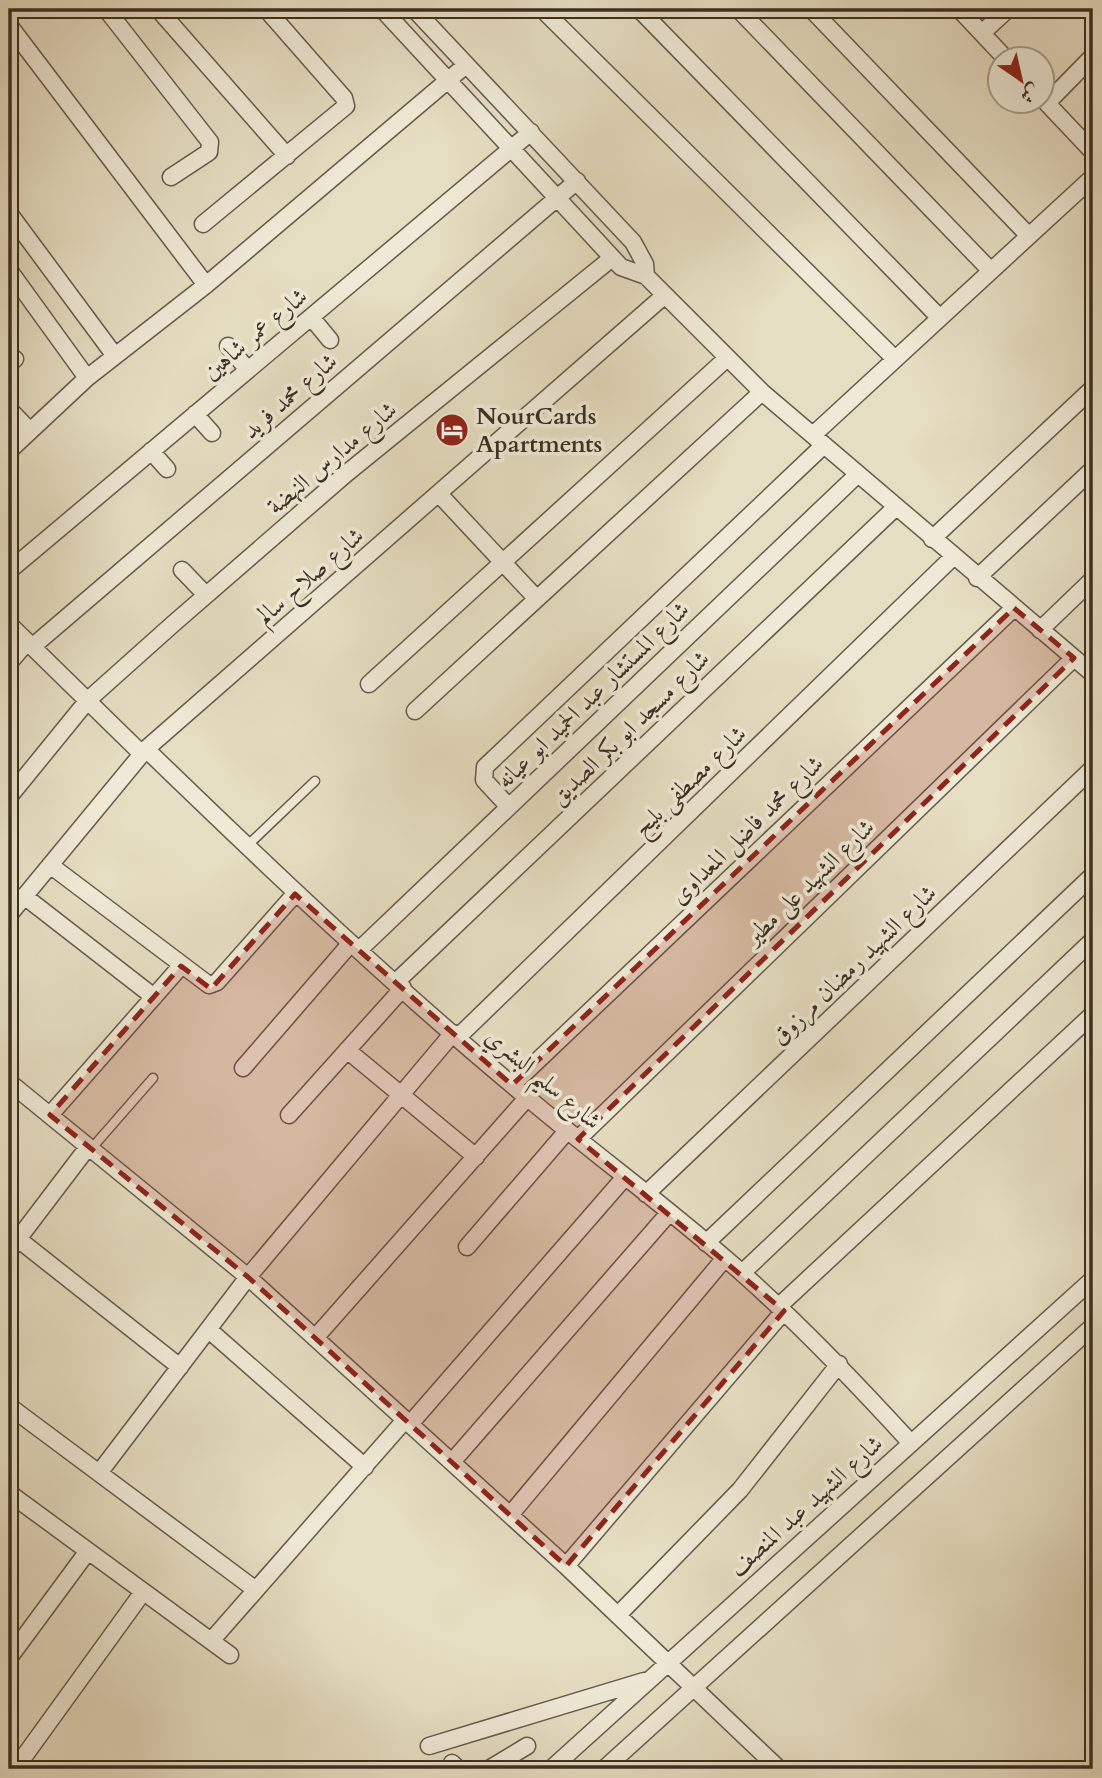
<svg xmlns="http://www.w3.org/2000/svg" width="1102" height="1778" font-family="Cardo,Amiri,serif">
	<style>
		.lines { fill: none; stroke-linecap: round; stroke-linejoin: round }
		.service-casing { stroke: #665a4b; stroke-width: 11 }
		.minor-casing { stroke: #665a4b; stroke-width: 19 }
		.service { stroke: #efead7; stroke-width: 8 }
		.minor { stroke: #efead7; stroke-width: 16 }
		.marked { fill: #8f2418; fill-opacity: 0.2; stroke: #8f2418; stroke-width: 5; stroke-dasharray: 14 9; stroke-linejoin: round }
		.labels { text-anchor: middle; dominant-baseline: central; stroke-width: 7; stroke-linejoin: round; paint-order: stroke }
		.street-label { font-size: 24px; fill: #3c2e23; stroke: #efead7 }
		.poi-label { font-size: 24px; font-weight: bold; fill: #3c2e23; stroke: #efead7; text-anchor: start }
	</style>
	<rect width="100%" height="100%" fill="#e6dec2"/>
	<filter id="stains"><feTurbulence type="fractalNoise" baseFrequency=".00286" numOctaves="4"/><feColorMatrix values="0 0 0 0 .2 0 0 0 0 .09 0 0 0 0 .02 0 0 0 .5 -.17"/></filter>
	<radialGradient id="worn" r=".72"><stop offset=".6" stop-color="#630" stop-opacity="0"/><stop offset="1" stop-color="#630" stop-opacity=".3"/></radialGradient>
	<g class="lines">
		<defs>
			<path id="service" d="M247,846L315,781
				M91,1149L153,1078"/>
			<path id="minor" d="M106,9L210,142L209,152L171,177
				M158,9L287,156
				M382,9L621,267L646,276L762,392L1093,674
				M414,9L633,242L645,264L646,276
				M542,9L895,359
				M639,9L940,318
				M738,9L991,271
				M811,9L1029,236
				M959,9L1007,60
				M9,25L206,285
				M982,33L1008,9
				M1042,98L1093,152
				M1047,103L1093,56
				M9,213L115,356
				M203,224L346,106L344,98L266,9
				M9,270L87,378
				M311,317L330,340
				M228,346L248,370
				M9,363L15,359
				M9,409L30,431
				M195,414L212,433
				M813,435L1093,177
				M9,451L87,378L206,285L466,65
				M151,451L167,469
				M439,494L537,599
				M932,539L1093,388
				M182,570L206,595
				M9,571L531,132
				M977,578L1093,469
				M9,624L142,754
				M1040,630L1093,579
				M32,647L577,181
				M9,663L27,642
				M369,684L726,359
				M415,711L762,392
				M146,749C271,870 396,989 529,1099C599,1158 674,1212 742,1273C802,1326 856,1383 910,1442
				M9,797L88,700L173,624L347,473L612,258
				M509,807L484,780L485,767L824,445
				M50,865L209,985L217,982L295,894
				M24,896L154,997
				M9,915L146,749L665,295
				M359,950L858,474
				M396,982L896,507
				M458,1037L953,557
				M347,1050L476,1157
				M243,1068L351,943
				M9,1082L248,1277L566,1566L779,1769
				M512,1085L1014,608
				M50,1115L181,966
				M289,1115L403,988
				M578,1139L1074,658
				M646,1194L1093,768
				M18,1239L180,1367
				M706,1243L1093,875
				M467,1247L567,1131
				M9,1251L88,1147
				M742,1273L1093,940
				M779,1306L1093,1014
				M209,1330L365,1467
				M315,1338L527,1098
				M9,1406L256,1590
				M410,1424L625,1177
				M452,1462L669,1213
				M99,1473L248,1277L453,1033
				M9,1493L230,1655
				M510,1515L725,1258
				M566,1566L784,1311
				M618,1615L740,1490L839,1364
				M211,1641L405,1420
				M9,1658L88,1551
				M429,1746L644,1681
				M452,1763L458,1769
				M15,1769L143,1592
				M489,1769L527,1746
				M551,1769L1093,1279
				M604,1769L1093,1326"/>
		</defs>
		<use href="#service" class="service-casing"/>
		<use href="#minor" class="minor-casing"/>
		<use href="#service" class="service"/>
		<use href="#minor" class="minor"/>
	</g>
	<path class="marked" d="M1014,608L1074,658L578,1139L784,1311L566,1566L248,1277L50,1115L181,966L211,989L295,894L512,1085Z"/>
	<defs>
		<symbol id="hotel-disc" viewBox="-11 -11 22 22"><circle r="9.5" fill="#8f2418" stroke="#efead7"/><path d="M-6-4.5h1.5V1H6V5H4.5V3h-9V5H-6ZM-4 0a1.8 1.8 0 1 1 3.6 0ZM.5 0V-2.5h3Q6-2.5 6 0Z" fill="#fff"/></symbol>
	</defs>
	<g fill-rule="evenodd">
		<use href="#hotel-disc" x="433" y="411" width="38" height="38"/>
	</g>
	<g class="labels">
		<g class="street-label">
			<text transform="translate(255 334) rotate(-40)">شارع عمر شاهين</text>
			<text transform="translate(290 396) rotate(-41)">شارع محمد فريد</text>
			<text transform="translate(332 458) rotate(-40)">شارع مدارس النهضة</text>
			<text transform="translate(310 576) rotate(-41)">شارع صلاح سالم</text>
			<text transform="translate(593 695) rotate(-44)">شارع المستشار عبد الحميد ابو عيانه</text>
			<text transform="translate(630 728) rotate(-44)">شارع مسجد ابو بكر الصديق</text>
			<text transform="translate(690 781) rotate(-44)">شارع مصطفى بليح</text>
			<text transform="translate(747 830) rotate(-44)">شارع محمد فاضل المعداوى</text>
			<text transform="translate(810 882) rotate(-44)">شارع الشهيد على مطير</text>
			<text transform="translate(854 965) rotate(-44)">شارع الشهيد رمضان مرزوق</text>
			<text transform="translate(543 1079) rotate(40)">شارع سليم البشري</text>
			<text transform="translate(806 1506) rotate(-42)">شارع الشهيد عبد المنصف</text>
		</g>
		<g class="poi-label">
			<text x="476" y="416">NourCards<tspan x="476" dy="28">Apartments</tspan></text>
		</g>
	</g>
	<rect width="1102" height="1778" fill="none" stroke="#e6dec2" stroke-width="35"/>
	<rect x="10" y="10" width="1081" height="1757" fill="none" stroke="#3c2e23" stroke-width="3.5"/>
	<rect x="18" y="18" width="1067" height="1743" fill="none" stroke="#3c2e23" stroke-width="2"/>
	<g transform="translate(1021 80) rotate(146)"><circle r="33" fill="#efead7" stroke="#a79f8f" stroke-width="2"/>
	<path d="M0-5L12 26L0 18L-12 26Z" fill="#8f2418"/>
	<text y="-10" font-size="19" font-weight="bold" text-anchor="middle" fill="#3c2e23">ش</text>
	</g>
	<rect width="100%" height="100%" filter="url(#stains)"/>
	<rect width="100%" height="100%" fill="url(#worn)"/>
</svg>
